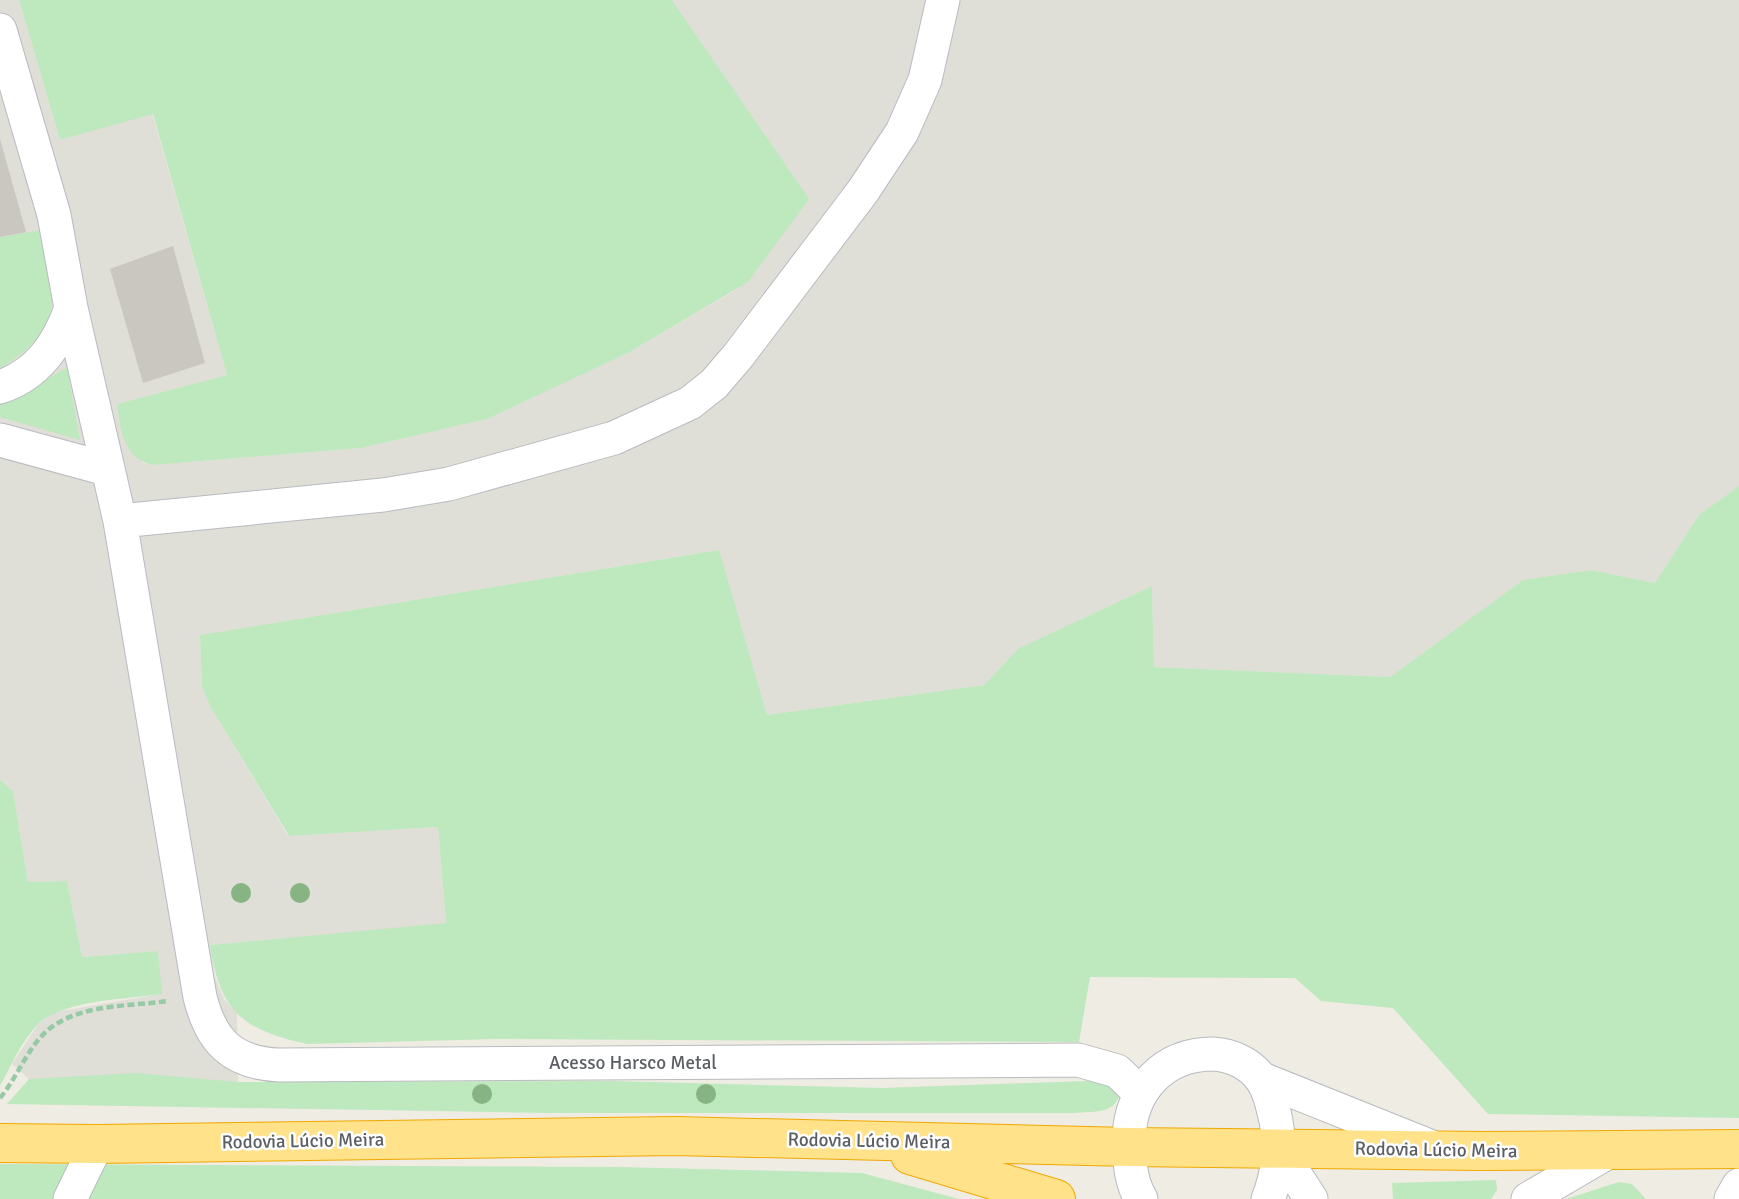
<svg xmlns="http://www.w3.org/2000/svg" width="1739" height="1199" font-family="Signika,sans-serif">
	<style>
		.industrial { fill: #dfded7 }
		.green { fill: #bee8be }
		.building { fill: #cac6c0 }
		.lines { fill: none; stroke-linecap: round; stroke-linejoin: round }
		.minor-casing { stroke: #b8bbc0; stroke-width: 35 }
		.highway-casing { stroke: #f1a800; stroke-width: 40 }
		.path { stroke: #96c9a5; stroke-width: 4.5; stroke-dasharray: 7 3.5; stroke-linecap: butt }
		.minor { stroke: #fff; stroke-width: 33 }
		.highway { stroke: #ffe289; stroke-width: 38 }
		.tree { fill: #86b483 }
		.labels { text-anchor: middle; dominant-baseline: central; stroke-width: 5; stroke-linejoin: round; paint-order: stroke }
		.street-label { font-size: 19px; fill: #5b5f64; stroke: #fff }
	</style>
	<rect width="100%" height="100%" fill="#efece3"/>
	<path class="industrial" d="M0,0H19L60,140L152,113L227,375L117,404L143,463L153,465L361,448L487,419L628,353L739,288L808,199L672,0H1739V486L1699,515L1655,583L1591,570L1523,580L1390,677L1154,667L1152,586L1019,648L984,685L767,715L718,550L200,635L202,687L210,706L288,836L438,827L446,924L210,945L215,977L224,999L237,1013L238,1082L29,1079L12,1064L38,1024L55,1012L161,994L158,951L82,957L67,881L28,882L13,791L0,780Z"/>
	<path class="green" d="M19,0H672L809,199L748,282L628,353L487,419L361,448L153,465C123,458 121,431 117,404L227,375L153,114L60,140Z
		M42,230C54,297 68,327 0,368V237Z
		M67,368L80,440L0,417V404Z
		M1739,486V1118L1488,1114L1393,1008L1321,1001L1295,978L1090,977L1079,1042L495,1039L307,1044C242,1030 220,1011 210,945L446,923L438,827L289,836L210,706L202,687L200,635L719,550L767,715L984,685L1019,648L1152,586L1154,667L1390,677L1523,580L1591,570L1655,583L1699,515Z
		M0,780L13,791L28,882L67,881L82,957L158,951L162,994C128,999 61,1000 37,1025C21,1042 11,1066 0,1086Z
		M136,1073L238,1082L612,1081L882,1088L1087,1081C1102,1082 1112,1082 1119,1097C1111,1115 1092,1111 1075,1113H549L7,1104L29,1079Z
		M0,1164L619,1167L862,1173L959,1199H0Z
		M1496,1180L1497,1190L1491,1199H1393L1392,1183Z
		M1619,1182L1632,1184L1646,1199H1566Z"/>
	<path class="building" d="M0,139L26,232L0,237Z
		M173,246L205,363L143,383L110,269Z"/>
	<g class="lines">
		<defs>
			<path id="minor" d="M0,30L54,215L71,308L120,521L200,997C211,1041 232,1063 279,1065L1078,1060L1117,1071L1140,1093
				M0,387C38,374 58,345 71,308
				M0,440L107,469
				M120,521L383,495L449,484L614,438L690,403L714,384L738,356L863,191L902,132L925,80L943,0
				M1262,1079L1432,1147
				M1278,1148L1311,1199
				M70,1199L97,1144
				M1141,1199C1130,1181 1129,1158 1129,1137C1131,1089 1164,1054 1213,1054C1232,1055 1251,1064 1262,1080C1270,1092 1273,1107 1276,1121C1281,1146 1278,1175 1268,1199
				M1528,1199L1610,1151
				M1731,1199L1739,1185"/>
			<path id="highway" d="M0,1143L97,1144L676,1136L1129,1147L1481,1151L1739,1149
				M910,1155L1056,1199"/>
		</defs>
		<use href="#minor" class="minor-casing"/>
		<use href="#highway" class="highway-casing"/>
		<path class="path" d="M0,1098C15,1080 24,1057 39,1039C69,1003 126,1007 168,1001"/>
		<use href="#minor" class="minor"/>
		<use href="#highway" class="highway"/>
	</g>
	<g class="tree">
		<circle cx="241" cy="893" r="10"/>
		<circle cx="300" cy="893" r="10"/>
		<circle cx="482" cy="1094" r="10"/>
		<circle cx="706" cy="1094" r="10"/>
	</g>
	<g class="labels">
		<g class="street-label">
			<text x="633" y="1063">Acesso Harsco Metal</text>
			<text transform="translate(303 1141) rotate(-1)">Rodovia Lúcio Meira</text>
			<text transform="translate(869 1141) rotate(1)">Rodovia Lúcio Meira</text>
			<text transform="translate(1436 1150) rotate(1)">Rodovia Lúcio Meira</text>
		</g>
	</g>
</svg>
